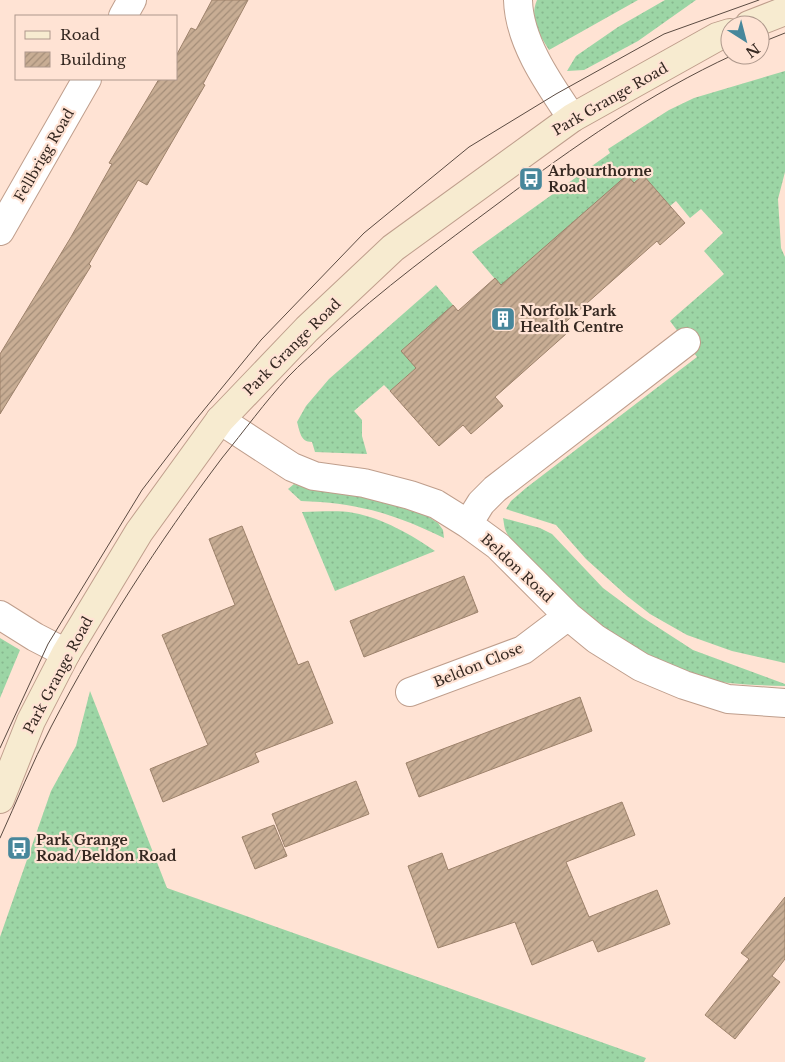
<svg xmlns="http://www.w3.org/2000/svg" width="785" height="1062" font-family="'Libre Baskerville',serif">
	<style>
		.grass { fill: url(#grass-dots) }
		.building { fill: url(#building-hatch); stroke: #9d826b }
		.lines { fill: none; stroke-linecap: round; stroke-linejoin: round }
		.street-casing { stroke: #bf9e8c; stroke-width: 30 }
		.secondary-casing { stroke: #bf9e8c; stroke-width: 30 }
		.street { stroke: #fff; stroke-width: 28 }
		.secondary { stroke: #f7ebd0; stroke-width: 28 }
		.tram { stroke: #5b4b42; stroke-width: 1 }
		.labels { text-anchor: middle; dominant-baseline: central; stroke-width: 4.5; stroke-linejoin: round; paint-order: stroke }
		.street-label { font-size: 14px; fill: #352821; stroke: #ffe3d4 }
		.poi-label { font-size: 14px; font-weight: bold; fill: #352821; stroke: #ffe3d4; text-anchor: start }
	</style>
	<defs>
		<pattern id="grass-dots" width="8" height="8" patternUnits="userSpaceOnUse" patternTransform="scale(1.25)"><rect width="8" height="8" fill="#9cd5a5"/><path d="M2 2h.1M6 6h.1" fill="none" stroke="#87b78e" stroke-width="1.8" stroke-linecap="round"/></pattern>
		<pattern id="building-hatch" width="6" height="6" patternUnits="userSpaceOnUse" patternTransform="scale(1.25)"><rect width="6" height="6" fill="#c8ad94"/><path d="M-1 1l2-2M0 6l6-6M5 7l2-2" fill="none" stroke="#a38d78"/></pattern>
	</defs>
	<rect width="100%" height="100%" fill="#ffe3d4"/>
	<path class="grass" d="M537,0H638L549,50C539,34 529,19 537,0Z
		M665,0H696L638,41L584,70L567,71L576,56L618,27Z
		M785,71V172L778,199L781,248L785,257V663L732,651L687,635L650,614L627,596L586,559L556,525L506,509L511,501L526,488L697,357L670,321L724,274L704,251L723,233L701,209L690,218L676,201L670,206L643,175L501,286L472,252L610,153L608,149L669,110L694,98Z
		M436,285L453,305L416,368L390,391L384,385L354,411L362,420V436L367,454L315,452L312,442C300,442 300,431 297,422L306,406L329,379Z
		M294,484L313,490L353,494L397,506L427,516L438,523L443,530L444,538C393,513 357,503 301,501L288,489Z
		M302,512C319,512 338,510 354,513C382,518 412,535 435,551L335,591Z
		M503,518L540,528L552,534L603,588L642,617L693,650L785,684V686C755,685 723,685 695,676C668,667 627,644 604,628C582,613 513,552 505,529C504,526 504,522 503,518Z
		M0,638L20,650L0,698Z
		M90,691L167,888L646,1058L644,1062H0V937L51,791L76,746Z"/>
	<path class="building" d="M212,0H248L203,84L205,85L147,185L138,180L89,264L91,266L0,414V354L71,237L112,164L109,163L159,79H176V56L191,28L196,30Z
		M627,175L634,183L643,175L685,223L660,245L657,241L560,327L566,334L495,397L503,406L471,434L463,425L439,446L390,391L416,368L401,351L453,305L458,311L495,278L501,285Z
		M242,526L298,665L308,661L333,723L255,753L259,762L163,802L150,769L208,745L162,635L235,605L209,539Z
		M464,576L478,612L364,657L350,621Z
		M580,697L592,731L419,797L406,763Z
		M356,781L369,814L285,847L272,814Z
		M622,802L635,835L566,862L589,917L657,890L670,924L598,952L593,940L532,965L515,922L438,948L408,866L442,853L448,870Z
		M274,825L287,856L255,869L242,837Z
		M785,897V959L772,976L780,982L735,1039L705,1015L749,959L741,953Z"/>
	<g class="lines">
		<defs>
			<path id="street" d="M518,0C519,42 549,84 572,118
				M123,16L132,0
				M0,231L87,79
				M220,420L292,467L314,476L364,483L410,495L436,504L468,524L498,546L568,616L596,639L641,667L684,685L728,699L785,703
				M468,524L481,503L495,489L686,342
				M0,615L35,637L66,653
				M410,692L523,650L568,616"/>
			<path id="secondary" d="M749,25L785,11
				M0,799L31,721L66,653L139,532L220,420L307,329L393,248L572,118L717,37L730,33"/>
		</defs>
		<use href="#street" class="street-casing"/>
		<use href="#secondary" class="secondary-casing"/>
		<use href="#street" class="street"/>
		<use href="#secondary" class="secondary"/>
		<path class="tram" d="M760,43L785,33
			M0,748L48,644L142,490L194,422L261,340L364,233L469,147L556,94L664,34L759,0
			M0,838C17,801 32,763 51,727C100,633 158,543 222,458C244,431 265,402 288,377C300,364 315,352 328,339C382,289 441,246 500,202C573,147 650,93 733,55"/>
	</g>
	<defs>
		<symbol id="bus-square" viewBox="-11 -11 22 22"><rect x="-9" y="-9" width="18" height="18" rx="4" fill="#47879b" stroke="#ffe3d4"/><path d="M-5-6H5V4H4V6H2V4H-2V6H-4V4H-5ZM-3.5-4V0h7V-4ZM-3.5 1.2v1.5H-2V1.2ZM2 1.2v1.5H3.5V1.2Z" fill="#fff"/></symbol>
		<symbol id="building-square" viewBox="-11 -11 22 22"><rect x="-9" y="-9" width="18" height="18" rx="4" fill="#47879b" stroke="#ffe3d4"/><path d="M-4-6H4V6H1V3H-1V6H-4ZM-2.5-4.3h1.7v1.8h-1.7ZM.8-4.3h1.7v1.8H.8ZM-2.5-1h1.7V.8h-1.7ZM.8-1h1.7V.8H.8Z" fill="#fff"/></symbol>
	</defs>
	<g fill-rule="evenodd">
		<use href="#bus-square" x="517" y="165" width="28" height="28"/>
		<use href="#building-square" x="489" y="305" width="28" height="28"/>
		<use href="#bus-square" x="5" y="834" width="28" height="28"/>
	</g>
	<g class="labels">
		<g class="street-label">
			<text transform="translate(610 99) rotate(-30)">Park Grange Road</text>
			<text transform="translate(44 155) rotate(-60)">Fellbrigg Road</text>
			<text transform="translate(292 347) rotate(-45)">Park Grange Road</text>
			<text transform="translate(517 568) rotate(43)">Beldon Road</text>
			<text transform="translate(478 665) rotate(-22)">Beldon Close</text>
			<text transform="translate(58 675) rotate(-62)">Park Grange Road</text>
		</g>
		<g class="poi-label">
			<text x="548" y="171">Arbourthorne<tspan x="548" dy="16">Road</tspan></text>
			<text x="520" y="311">Norfolk Park<tspan x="520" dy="16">Health Centre</tspan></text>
			<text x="36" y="840">Park Grange<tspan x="36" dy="16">Road/Beldon Road</tspan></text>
		</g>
	</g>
	<rect x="15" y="15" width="162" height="65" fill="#ffe3d4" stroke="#ae988c"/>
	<rect x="25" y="31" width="25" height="8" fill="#f7ebd0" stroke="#ae988c"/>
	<text x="60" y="40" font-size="15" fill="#352821">Road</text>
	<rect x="25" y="52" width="25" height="15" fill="url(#building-hatch)" stroke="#ae988c"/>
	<text x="60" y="65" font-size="15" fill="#352821">Building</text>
	<g transform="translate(745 40) rotate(144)"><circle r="24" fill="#ffe3d4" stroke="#ae988c"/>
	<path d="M0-4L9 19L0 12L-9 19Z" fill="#47879b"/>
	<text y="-8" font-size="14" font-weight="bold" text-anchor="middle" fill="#352821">N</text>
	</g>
</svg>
